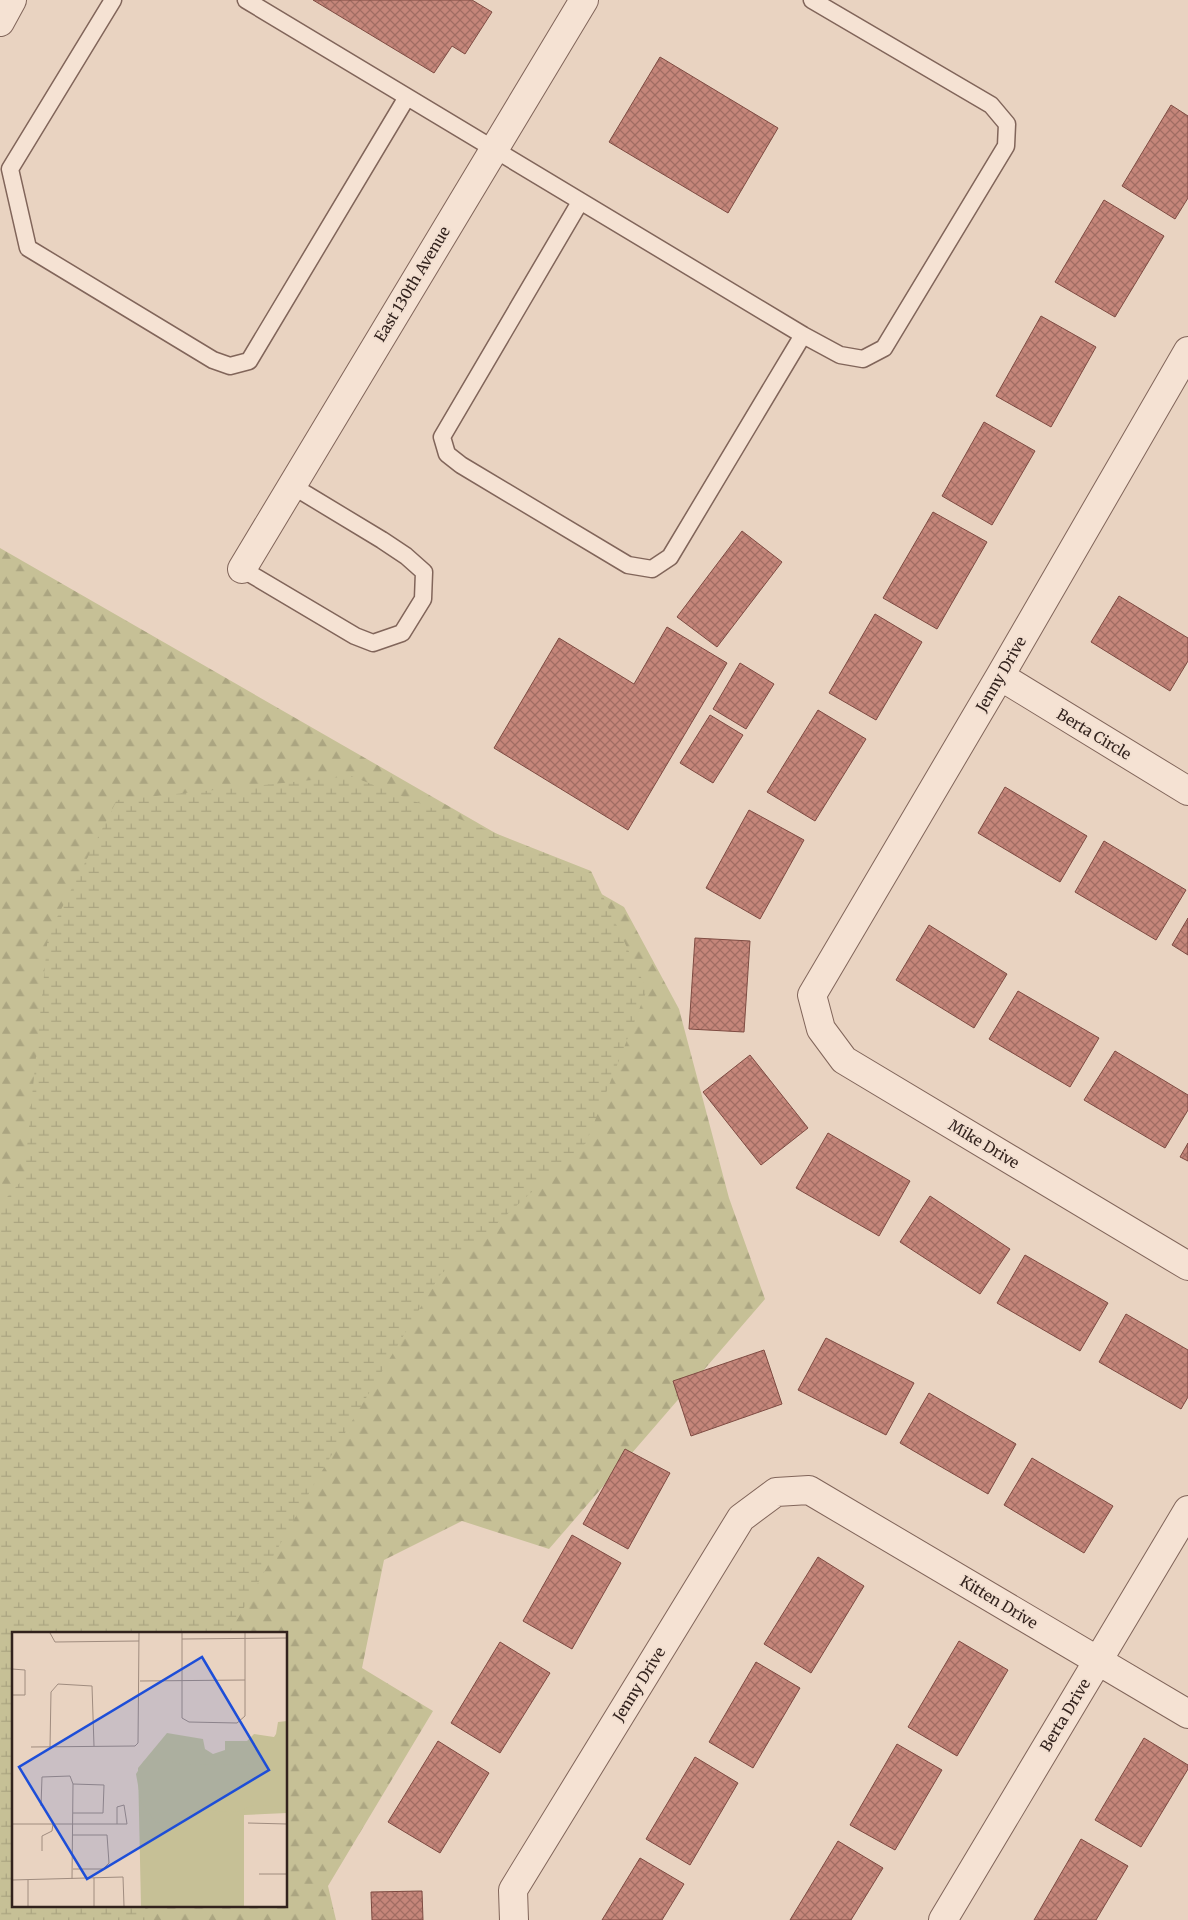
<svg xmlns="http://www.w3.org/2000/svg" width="1188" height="1920" font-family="Merriweather,serif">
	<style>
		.forest { fill: url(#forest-firs); fill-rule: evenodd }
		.wetland { fill: url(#wetland-marsh) }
		.building { fill: url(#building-cross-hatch); stroke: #7e4b42 }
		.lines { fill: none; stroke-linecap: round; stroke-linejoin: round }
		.service-casing { stroke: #81655a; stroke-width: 19 }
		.minor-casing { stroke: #81655a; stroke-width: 30 }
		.service { stroke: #f5e2d3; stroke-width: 16 }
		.minor { stroke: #f5e2d3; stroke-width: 28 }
		.labels { text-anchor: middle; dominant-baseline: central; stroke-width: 4; stroke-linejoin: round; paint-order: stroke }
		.street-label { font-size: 15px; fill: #32221d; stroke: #f2dfd0 }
		.inset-road { fill: none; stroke: #a08c7f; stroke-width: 1 }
		.view { fill: #1d4ed8; fill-opacity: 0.15; stroke: #1d4ed8; stroke-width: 2.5 }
		.inset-edge { fill: none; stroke: #32221d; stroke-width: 2.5 }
	</style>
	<defs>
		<pattern id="forest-firs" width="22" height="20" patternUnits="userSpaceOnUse" patternTransform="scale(1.25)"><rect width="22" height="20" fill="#c6c096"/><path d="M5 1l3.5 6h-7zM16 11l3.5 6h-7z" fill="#aba581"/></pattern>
		<pattern id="wetland-marsh" width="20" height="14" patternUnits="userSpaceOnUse" patternTransform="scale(1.25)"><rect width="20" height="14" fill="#c6c096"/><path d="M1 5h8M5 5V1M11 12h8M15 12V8" fill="none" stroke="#aba581"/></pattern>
		<pattern id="building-cross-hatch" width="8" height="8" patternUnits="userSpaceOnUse" patternTransform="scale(1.25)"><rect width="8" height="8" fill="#c5867a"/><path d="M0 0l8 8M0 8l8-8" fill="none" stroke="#a16d63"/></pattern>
	</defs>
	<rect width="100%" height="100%" fill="#e9d3c1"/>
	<path class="forest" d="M0,548L624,907L679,1009L729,1198L765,1299L549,1549L462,1521L384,1560L362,1668L433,1711L328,1886L336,1920H0ZM14,1634H286V1906H14Z"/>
	<path class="wetland" d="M351,776L591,871L647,990L586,1143L440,1275L316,1481L229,1634H14V1906H144L150,1920H0V1205L24,1178L48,935L117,800Z"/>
	<path class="building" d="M313,0H472L492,12L465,54L452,46L434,73Z
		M660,57L778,128L728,213L609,142Z
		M1171,105L1188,116V198L1175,219L1122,186Z
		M1104,200L1164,236L1115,317L1055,282Z
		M1041,316L1096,347L1051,427L996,396Z
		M984,422L1035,451L992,525L942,496Z
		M933,512L987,542L937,629L883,598Z
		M742,531L782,562L717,647L677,617Z
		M1119,596L1188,638V661L1170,691L1091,642Z
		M875,614L922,642L876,720L829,693Z
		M667,627L727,663L628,830L494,748L559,638L634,684Z
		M740,663L774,684L746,729L713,709Z
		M818,710L866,739L815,821L767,792Z
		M710,715L743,735L713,783L680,763Z
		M1005,787L1087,836L1060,882L978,833Z
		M749,810L804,840L760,919L706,888Z
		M1104,841L1186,890L1156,940L1075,892Z
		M1188,918V955L1172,945Z
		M929,925L1007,974L974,1028L896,980Z
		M695,938L750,941L744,1032L689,1029Z
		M1018,991L1099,1038L1070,1087L989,1039Z
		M1115,1051L1188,1095V1110L1165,1148L1084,1100Z
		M750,1055L808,1128L761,1165L703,1092Z
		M828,1133L910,1181L879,1236L796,1188Z
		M1188,1143V1161L1180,1157Z
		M930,1196L1010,1249L980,1294L900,1242Z
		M1025,1255L1108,1303L1080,1351L997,1303Z
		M1126,1314L1188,1350V1397L1181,1409L1099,1362Z
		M826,1338L914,1383L886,1435L798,1390Z
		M764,1350L782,1404L691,1436L673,1381Z
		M929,1393L1016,1444L988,1494L900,1443Z
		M625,1449L670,1473L628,1549L583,1524Z
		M1032,1458L1113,1506L1084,1553L1004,1505Z
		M572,1535L621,1563L572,1649L523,1621Z
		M818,1557L864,1586L811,1673L764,1644Z
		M959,1641L1008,1670L957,1756L908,1727Z
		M500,1642L550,1673L500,1753L451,1723Z
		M756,1662L800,1688L753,1768L709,1742Z
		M1144,1738L1188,1765V1769L1141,1847L1095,1820Z
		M438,1741L489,1773L440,1853L388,1822Z
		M897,1744L942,1770L895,1850L850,1825Z
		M695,1757L738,1783L690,1865L646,1839Z
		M1081,1839L1128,1866L1096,1920H1034Z
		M838,1841L883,1868L851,1920H790Z
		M640,1858L684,1884L662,1920H602Z
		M422,1891L423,1920H372L371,1892Z"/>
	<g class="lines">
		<defs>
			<path id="service" d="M113,0L10,169L28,248L213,360L230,366L249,361L407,97
				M246,0L803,335L670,557L652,569L628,565L461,465L447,454L442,437L580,202
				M803,335L840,355L863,359L884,348L1006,146L1007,124L991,105L812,0
				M242,569L355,636L373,643L402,633L423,599L424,572L406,556L382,540L291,485"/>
			<path id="minor" d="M0,22L12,0
				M1188,351L1000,676L812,995L821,1029L844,1060L1188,1266
				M242,569L584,0
				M1000,676L1188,791
				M514,1920L513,1890L741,1518L776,1492L809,1490L1188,1714
				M943,1920L1188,1510"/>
		</defs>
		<use href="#service" class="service-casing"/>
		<use href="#minor" class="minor-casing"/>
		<use href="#service" class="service"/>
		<use href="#minor" class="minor"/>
	</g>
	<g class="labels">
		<g class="street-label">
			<text transform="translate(412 284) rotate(-59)">East 130th Avenue</text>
			<text transform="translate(1001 674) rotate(-60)">Jenny Drive</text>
			<text transform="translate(1094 734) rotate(31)">Berta Circle</text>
			<text transform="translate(984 1144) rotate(31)">Mike Drive</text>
			<text transform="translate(999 1602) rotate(31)">Kitten Drive</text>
			<text transform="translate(639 1684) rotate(-58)">Jenny Drive</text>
			<text transform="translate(1065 1715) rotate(-59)">Berta Drive</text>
		</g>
	</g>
	<g transform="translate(12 1632)">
		<rect width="275" height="275" fill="#e9d3c1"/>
		<path d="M155,101L191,107L193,117L201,122L213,118V109H235L242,102L275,107V181L232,183V274H129L126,136Z" fill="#c6c096"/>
		<path d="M275,89V175L242,173L225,180L186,178L161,189L144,191L129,170L124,142L132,129L150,127L171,133L244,132L264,102L266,90Z" fill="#c6c096"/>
		<path class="inset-road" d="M38,1L43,10L127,9M170,1V86L177,90L225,91L233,84V1M170,7L275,6M0,37L13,38V63H0M128,49L233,48M0,83V130M19,115L123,114L126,111L127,1M38,115L39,60L46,52L80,54L82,114M29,174L30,145L58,144L61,152M236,191L275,192M0,192H115L112,173L105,175V192M30,219V204L40,199L41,192M61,237H91L97,231L95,203H61M247,242H275M60,247L61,152L92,153L91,181H61M0,248L111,245L112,274M16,248V274M82,274V246"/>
		<path class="view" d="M190,25L257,138L75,247L7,135Z"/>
		<rect width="275" height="275" class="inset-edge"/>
	</g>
</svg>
